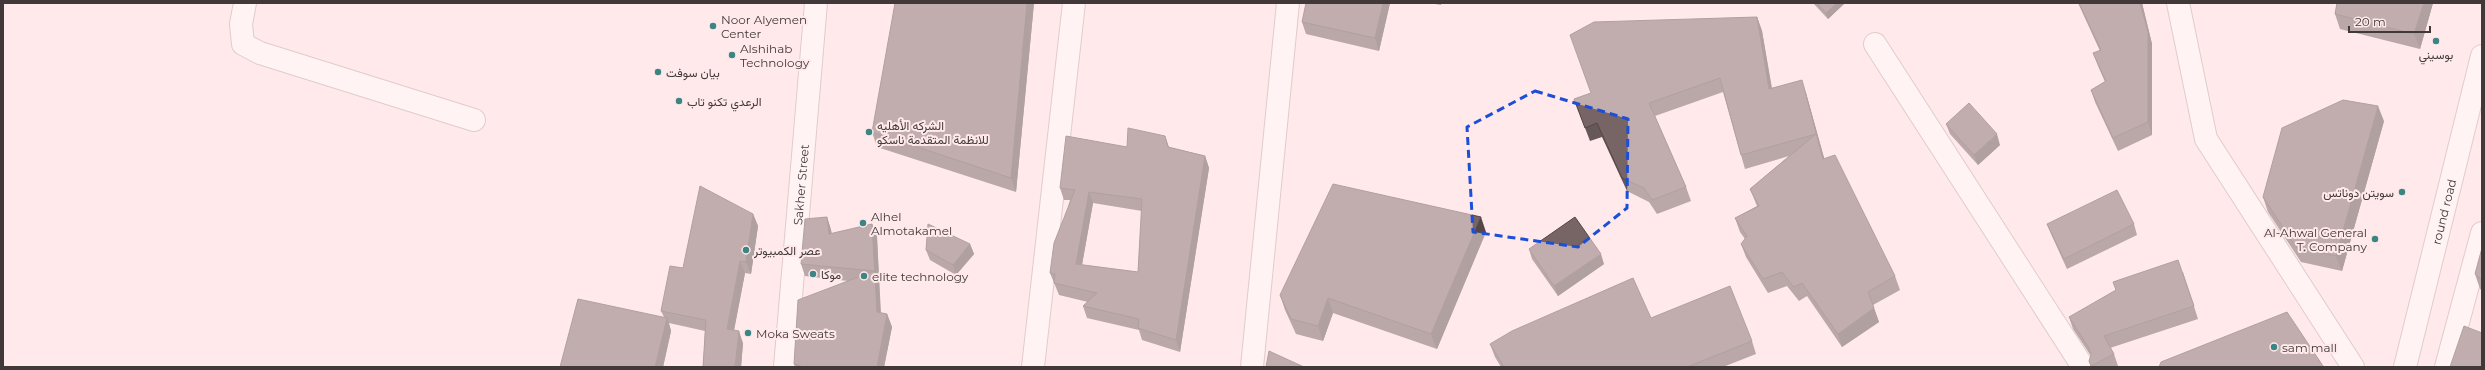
<svg xmlns="http://www.w3.org/2000/svg" width="2485" height="370" font-family="Montserrat,Vazirmatn,sans-serif">
	<style>
		.lines { fill: none; stroke-linecap: round; stroke-linejoin: round }
		.street-casing { stroke: #bca7a8; stroke-width: 24 }
		.secondary-casing { stroke: #bca7a8; stroke-width: 24 }
		.street { stroke: #fff; stroke-width: 22 }
		.secondary { stroke: #fff; stroke-width: 22 }
		.wall { fill: #665758; fill-rule: evenodd }
		.shaded-wall { fill: #534747 }
		.building { fill: #776566; stroke: #534747; fill-rule: evenodd }
		.marked { fill: none; stroke: #1d4ed8; stroke-width: 3; stroke-dasharray: 8 5; stroke-linejoin: round }
		.poi-dot { fill: #3d8585; stroke: #ffe9ea; stroke-width: 1.5 }
		.labels { text-anchor: middle; dominant-baseline: central; stroke-width: 4; stroke-linejoin: round; paint-order: stroke }
		.poi-label { font-size: 12px; fill: #413939; stroke: #ffe9ea; text-anchor: start }
		.street-label { font-size: 12px; fill: #413939; stroke: #ffe9ea }
	</style>
	<rect width="100%" height="100%" fill="#ffe9ea"/>
	<g class="lines">
		<defs>
			<path id="street" d="M245,3L241,24L243,44L260,53L474,120
				M2178,3L2206,139L2353,367
				M1875,44L2083,367
				M1033,367L1074,3
				M1252,367L1288,3"/>
			<g id="secondary">
				<path id="s1" d="M785,367L816,3"/>
				<path id="s2" d="M2405,367L2482,56"/>
				<path d="M2446,367L2482,233"/>
			</g>
		</defs>
		<use href="#street" class="street-casing"/>
		<use href="#secondary" class="secondary-casing"/>
		<use href="#street" class="street"/>
		<use href="#secondary" class="secondary"/>
	</g>
	<path class="wall" d="M1034,3L1016,192L877,147L872,132Z
		M1390,3L1379,51L1306,34L1302,22Z
		M1429,3H1441V5Z
		M1813,3H1845L1828,19Z
		M2078,3H2142L2152,44V135L2118,151L2095,102L2091,90L2105,82L2098,66L2093,53L2100,51Z
		M2337,3H2433L2420,49L2340,29L2335,14Z
		M1757,17L1762,31L1772,88L1806,93L1824,158L1895,276L1900,290L1873,305L1879,322L1842,347L1807,296L1799,301L1787,286L1768,293L1746,257L1741,244L1745,239L1740,232L1735,218L1757,206L1750,189L1789,156L1745,169L1723,92L1655,116L1686,187L1691,201L1657,214L1649,202L1627,191L1602,137L1590,141L1574,99L1591,93Z
		M2384,121L2342,271L2301,262L2268,212L2263,197Z
		M1946,124L2000,145L1978,165L1950,134Z
		M1165,136L1169,147L1205,156L1209,168L1180,352L1142,340L1139,330L1087,318L1083,306L1088,302L1059,295L1050,273L1070,200H1064L1060,188L1127,147ZM1093,203L1142,211L1138,272L1082,265Z
		M753,214L758,226L751,274L745,273L734,330L743,343L741,367H703L705,331L669,323L671,331L663,367H560L664,317L661,311L683,268Z
		M827,217L831,230L832,234L872,224L877,237L881,313L887,314L892,327L884,367H795L794,364L848,281L805,276L801,264Z
		M2047,224H2134L2137,235L2067,269L2051,234Z
		M1486,232L1437,349L1333,313L1323,341L1296,334L1285,310L1280,295Z
		M970,244L974,254L956,275L930,260L926,250Z
		M2482,248V290L2480,289L2475,274Z
		M1529,249L1604,264L1558,296L1532,259Z
		M2183,272L2198,319L2110,348L2114,354L2118,366L2116,367H2091L2089,361L2091,356L2073,329L2069,317Z
		M1651,318L1752,341L1756,354L1723,367H1501L1495,357L1490,344Z"/>
	<path class="shaded-wall" d="M1027,3H1034L1016,192L1011,178Z
		M1383,3H1390L1379,51L1375,38Z
		M1837,3H1845L1828,19L1826,13Z
		M2140,3H2142L2152,44V135L2148,122Z
		M2424,3H2433L2420,49L2414,34Z
		M1757,17L1762,31L1774,103L1769,89Z
		M1802,80L1806,93L1828,172L1823,159Z
		M2378,106L2384,121L2342,271L2336,256Z
		M1997,134L2000,145L1978,165L1974,155Z
		M1205,156L1209,168L1180,352L1176,340Z
		M1089,192L1093,203L1080,276L1076,264Z
		M753,214L758,226L751,274L746,262Z
		M827,217L831,230L833,247L829,234Z
		M1481,217L1486,232L1437,349L1431,334Z
		M872,224L877,237L881,325L877,312Z
		M970,244L974,254L956,275L953,265Z
		M1601,254L1604,264L1558,296L1554,286Z
		M740,261L745,273L732,341L727,329Z
		M1868,292L1879,322L1842,347L1838,334Z
		M1328,298L1333,313L1323,341L1318,326Z
		M887,314L892,327L884,367H877Z
		M667,318L671,331L663,367H655Z
		M739,331L743,343L741,367H735Z"/>
	<path class="building" d="M895,3H1027L1011,178L872,132Z
		M1306,3H1383L1375,38L1302,22Z
		M1817,3H1837L1826,13Z
		M2079,3H2140L2148,32V122L2113,138L2091,90L2106,81L2093,53L2101,50Z
		M2337,3H2424L2414,34L2335,14Z
		M1757,17L1769,89L1802,80L1823,159L1835,155L1895,276L1868,292L1874,308L1838,334L1802,283L1794,287L1782,272L1763,279L1741,244L1747,236L1735,218L1759,206L1750,189L1816,134L1741,155L1720,78L1649,103L1686,187L1652,200L1644,188L1622,178L1597,123L1585,128L1574,99L1591,93L1570,35L1594,22Z
		M2343,100L2378,106L2336,256L2296,247L2263,197L2282,128Z
		M1969,103L1997,134L1974,155L1946,124Z
		M1128,128L1165,136L1168,147L1205,156L1176,340L1138,328L1139,319L1083,306L1097,293L1054,283L1055,274L1050,273L1054,243L1075,190L1060,188L1066,136L1127,147ZM1089,192L1142,199L1138,272L1076,264Z
		M1333,184L1481,217L1431,334L1328,298L1318,326L1291,319L1280,295Z
		M700,186L753,214L746,262L740,261L727,329L739,331L735,367H703L706,320L661,311L670,266L683,268Z
		M2117,190L2134,224L2064,259L2047,224Z
		M827,217L829,234L872,224L877,312L887,314L877,367H800L801,366L794,364L798,300L874,271L801,264L805,219Z
		M1575,217L1601,254L1554,286L1529,249Z
		M928,224L970,244L953,265L926,250Z
		M2482,248V280L2475,274Z
		M2178,260L2194,306L2104,336L2114,354L2091,366L2089,361L2091,355L2089,348L2069,317L2116,290L2113,282Z
		M1633,278L1651,318L1730,286L1752,341L1687,367H1504L1490,344L1512,331Z
		M578,299L667,318L655,367H560Z
		M2287,312L2323,366V367H2159L2161,362Z
		M2464,326L2482,333V367H2450Z
		M1269,351L1304,367H1266Z"/>
	<path d="M0 0H2485V370H0ZM1535,91L1628,119L1627,208L1578,247L1473,232L1467,127Z" fill="#ffe9ea" fill-opacity=".55" fill-rule="evenodd"/>
	<path class="marked" d="M1535,91L1628,119L1627,208L1578,247L1473,232L1467,127Z"/>
	<g class="poi-dot">
		<circle cx="713" cy="26" r="4"/>
		<circle cx="2436" cy="41" r="4"/>
		<circle cx="732" cy="55" r="4"/>
		<circle cx="658" cy="72" r="4"/>
		<circle cx="679" cy="101" r="4"/>
		<circle cx="869" cy="132" r="4"/>
		<circle cx="2402" cy="192" r="4"/>
		<circle cx="863" cy="223" r="4"/>
		<circle cx="2375" cy="239" r="4"/>
		<circle cx="746" cy="250" r="4"/>
		<circle cx="813" cy="274" r="4"/>
		<circle cx="864" cy="276" r="4"/>
		<circle cx="748" cy="333" r="4"/>
		<circle cx="2274" cy="347" r="4"/>
	</g>
	<g class="labels">
		<g class="poi-label">
			<text x="721" y="19">Noor Alyemen<tspan x="721" dy="14">Center</tspan></text>
			<text x="740" y="48">Alshihab<tspan x="740" dy="14">Technology</tspan></text>
			<text x="2436" y="54" text-anchor="middle">بوسيني</text>
			<text x="666" y="72">بيان سوفت</text>
			<text x="687" y="101">الرعدي تكنو تاب</text>
			<text x="877" y="125">الشركه الأهليه<tspan x="877" dy="14">للانظمة المتقدمة ناسكو</tspan></text>
			<text x="2394" y="192" text-anchor="end">سويتن دوناتس</text>
			<text x="871" y="216">Alhel<tspan x="871" dy="14">Almotakamel</tspan></text>
			<text x="2367" y="232" text-anchor="end">Al-Ahwal General<tspan x="2367" dy="14">T. Company</tspan></text>
			<text x="754" y="250">عصر الكمبيوتر</text>
			<text x="821" y="274">موكا</text>
			<text x="872" y="276">elite technology</text>
			<text x="756" y="333">Moka Sweats</text>
			<text x="2282" y="347">sam mall</text>
		</g>
		<g class="street-label">
			<text stroke="none"><textPath href="#s1" startOffset="183">Sakher Street</textPath></text>
			<text stroke="none"><textPath href="#s2" startOffset="160">round road</textPath></text>
		</g>
	</g>
	<rect width="2485" height="370" fill="none" stroke="#413939" stroke-width="8"/>
	<path d="M2349 26v6h81v-6" fill="none" stroke="#413939" stroke-width="2"/>
	<text x="2355" y="26" font-size="12" fill="#413939" stroke="#ffe9ea" stroke-width="3" paint-order="stroke">20 m</text>
</svg>
